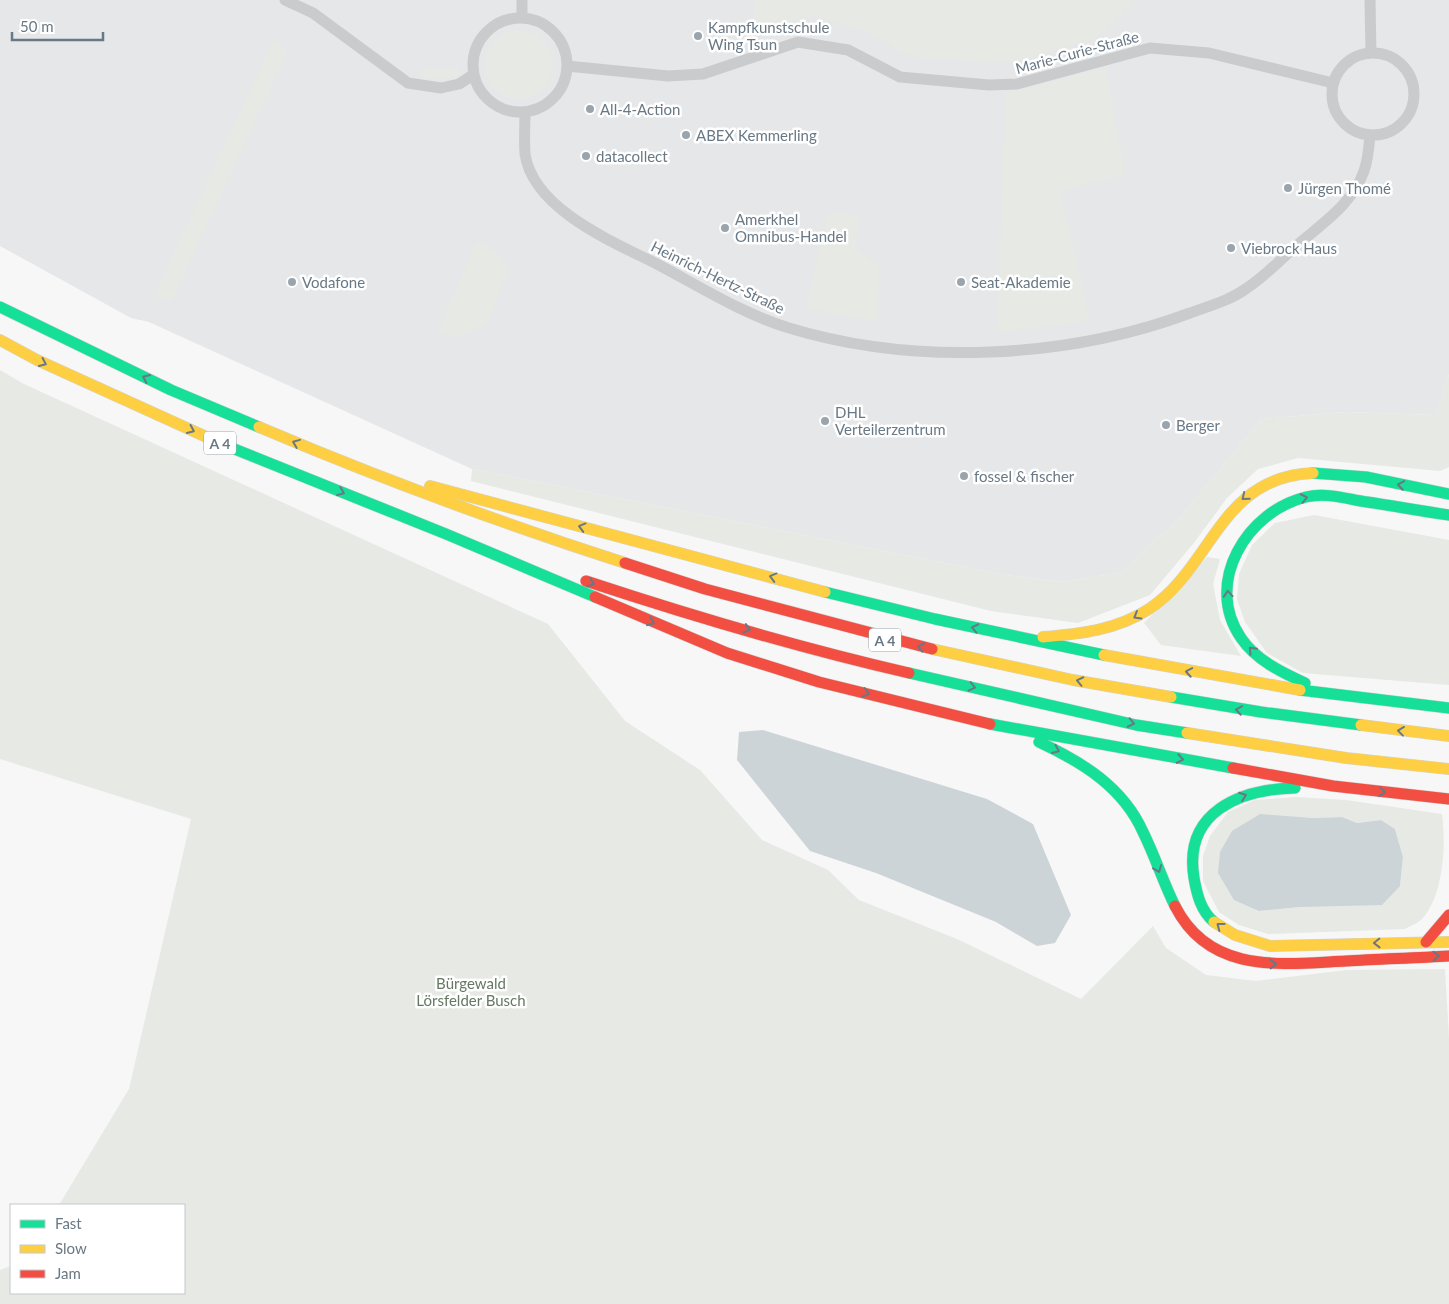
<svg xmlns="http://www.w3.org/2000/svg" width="1449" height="1304" font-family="Lato,sans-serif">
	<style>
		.built { fill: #e6e7e8 }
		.green { fill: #e6e9e4; fill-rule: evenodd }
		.water { fill: #cdd4d8 }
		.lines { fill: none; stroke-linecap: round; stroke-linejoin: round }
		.fast-casing { stroke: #d3d4d4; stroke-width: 12 }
		.slow-casing { stroke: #d3d4d4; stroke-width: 12 }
		.jam-casing { stroke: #d3d4d4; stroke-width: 12 }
		.street { stroke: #cacbcc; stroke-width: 11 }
		.fast { stroke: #16e098; stroke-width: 11 }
		.slow { stroke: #ffcf43; stroke-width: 11 }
		.jam { stroke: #f24e42; stroke-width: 11 }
		.oneway { stroke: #687885 }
		.poi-dot { fill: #9aa4ad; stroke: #fff; stroke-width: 2 }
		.labels { text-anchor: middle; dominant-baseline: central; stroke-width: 5; stroke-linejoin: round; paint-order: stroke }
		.shield { fill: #fff; stroke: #95a0aa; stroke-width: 1 }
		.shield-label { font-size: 14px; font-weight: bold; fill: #687885 }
		.poi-label { font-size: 15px; fill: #687885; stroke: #fff; text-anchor: start }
		.street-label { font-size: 15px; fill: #687885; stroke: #fff }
		.park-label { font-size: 15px; fill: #667863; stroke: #fff }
	</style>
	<rect width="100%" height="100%" fill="#f7f7f7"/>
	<path class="built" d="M0,0H1449V374L1436,415L1346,412L1262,419L1171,528L1156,538L1123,572L1064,582L1005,575L472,469L149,322L131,318L0,246Z"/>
	<path class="green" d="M759,0H1134L1095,39L1010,63L912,57L867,32L816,16L766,26L754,22V4Z
		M485 65a34 34 0 1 1 68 0a34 34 0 1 1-68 0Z
		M273,42L288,50L171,302L155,294Z
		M460,68V76L441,79L422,77L424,69L441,70Z
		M1106,68L1125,174L1060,191L1090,321L997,332L1006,93Z
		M828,213L860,215L855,249L879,265L877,322L806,308Z
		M476,242L496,251L509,269L487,324L456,338L438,332Z
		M0,370L24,384L548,624L625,721L700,770L762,840L828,870L859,900L957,939L1081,999L1153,926L1166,948L1206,975L1256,981L1347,970L1445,969L1449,1038V1304H0V1270L11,1266V1293H184V1205H59L129,1089L191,819L0,759Z
		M1449,374V467L1440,471L1298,458L1258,469L1227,498L1193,544L1150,595L1078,623L991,611L471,481L472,469L1005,575L1064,582L1123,572L1156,538L1171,528L1262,419L1346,412L1436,415Z
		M1314,515L1449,540V685L1303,673L1267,653L1245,622L1237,599L1239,574L1252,545L1275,523Z
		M1207,557L1220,559L1213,584L1220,620L1241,656L1161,645L1144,623Z
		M1295,797L1346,800L1442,814C1446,844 1444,895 1422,919C1418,923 1410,926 1405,929L1268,934L1239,925L1219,912L1203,881V856L1210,836L1228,812L1255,800ZM1342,817L1357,823L1381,820L1395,829L1403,857L1400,886L1300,907L1259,911L1311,818Z"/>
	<path class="water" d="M763,730L987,799L1033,824L1071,915L1055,943L1037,946L996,922L876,873L810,851L737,760L739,732Z
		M1260,814L1311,818L1342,817L1357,823L1381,820L1395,829L1403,857L1400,886L1382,905L1300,907L1259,911L1234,900L1218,873L1220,852L1232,831Z"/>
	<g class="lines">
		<defs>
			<path id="fast" d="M0,307L171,390L259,427
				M222,444L446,534L595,597
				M1313,473L1366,477L1449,494
				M825,592L935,619L1104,655
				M909,673L1136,725L1187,733
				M1305,683C1281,672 1256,660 1241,638C1203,583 1247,511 1306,497C1326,492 1347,499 1367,502C1394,506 1421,511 1449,515
				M1300,690L1449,708
				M1171,697L1261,712L1361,725
				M990,724L1233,768
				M1039,742C1082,762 1123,787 1143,832C1155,856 1163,882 1175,906
				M1214,922C1201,911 1197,895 1194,878C1183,812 1240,789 1295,788"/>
			<path id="slow" d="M0,340L37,360L222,444
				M259,427C379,478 501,523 625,563
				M430,486L825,592
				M1043,637C1080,634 1117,630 1149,609C1213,567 1219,477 1313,473
				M932,649L1073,680L1171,697
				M1104,655L1300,690
				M1361,725L1449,736
				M1187,733L1346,758L1449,769
				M1214,922L1235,935L1270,946L1449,942"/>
			<path id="jam" d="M625,563L705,589L932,649
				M586,581C692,616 800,648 909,673
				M595,597L727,653L819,682L990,724
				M1233,768L1333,786L1449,799
				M1175,906C1210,975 1282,964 1346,961C1381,959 1415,958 1449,956
				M1426,942L1449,915"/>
		</defs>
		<use href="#fast" class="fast-casing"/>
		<use href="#slow" class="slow-casing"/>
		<use href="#jam" class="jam-casing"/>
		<path class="street" d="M285,0L313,13L408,83L441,88L459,84L473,75
			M522,0V17
			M1370,0L1371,53
			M473 65a47 47 0 1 1 94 0a47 47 0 1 1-94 0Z
			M1332 94a41 41 0 1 1 82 0a41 41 0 1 1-82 0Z
			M567,66L668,76L703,74L798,42L848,50L900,77L989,85L1017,84L1150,48L1209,53L1333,83
			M525,112C525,125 524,140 525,154C533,209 613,242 657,264C699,286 743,314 789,328C914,366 1067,359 1190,313C1209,306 1231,300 1247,288C1264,277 1279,261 1295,247C1321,224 1352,205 1364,171C1368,160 1369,147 1370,135"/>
		<use href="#fast" class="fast"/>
		<use href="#slow" class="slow"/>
		<use href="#jam" class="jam"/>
	</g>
	<defs><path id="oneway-chevron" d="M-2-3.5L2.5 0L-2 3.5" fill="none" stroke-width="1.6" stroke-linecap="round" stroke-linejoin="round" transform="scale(1.25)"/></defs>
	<g class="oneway">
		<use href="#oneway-chevron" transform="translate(43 363) rotate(25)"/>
		<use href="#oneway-chevron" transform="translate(146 378) rotate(-155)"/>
		<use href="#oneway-chevron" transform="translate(191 430) rotate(25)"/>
		<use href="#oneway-chevron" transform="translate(296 443) rotate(-158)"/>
		<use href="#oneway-chevron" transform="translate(1401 485) rotate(-170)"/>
		<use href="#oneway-chevron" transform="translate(341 492) rotate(22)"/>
		<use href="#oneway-chevron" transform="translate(1245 497) rotate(141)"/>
		<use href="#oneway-chevron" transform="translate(1304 498) rotate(-12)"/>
		<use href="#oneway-chevron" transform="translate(582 527) rotate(-165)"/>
		<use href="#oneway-chevron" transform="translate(773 577) rotate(-165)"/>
		<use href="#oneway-chevron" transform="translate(591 583) rotate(19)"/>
		<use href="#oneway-chevron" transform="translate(1228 594) rotate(-94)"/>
		<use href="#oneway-chevron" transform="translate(1137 616) rotate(150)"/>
		<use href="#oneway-chevron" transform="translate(651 622) rotate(22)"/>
		<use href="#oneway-chevron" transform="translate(975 628) rotate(-168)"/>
		<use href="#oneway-chevron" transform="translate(747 629) rotate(16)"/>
		<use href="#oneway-chevron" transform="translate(921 647) rotate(-168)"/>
		<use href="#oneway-chevron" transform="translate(1252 650) rotate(-133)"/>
		<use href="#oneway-chevron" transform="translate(1189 672) rotate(-170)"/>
		<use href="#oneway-chevron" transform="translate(1080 681) rotate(-168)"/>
		<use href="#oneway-chevron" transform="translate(972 687) rotate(13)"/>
		<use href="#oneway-chevron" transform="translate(866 693) rotate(14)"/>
		<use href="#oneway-chevron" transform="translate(1239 710) rotate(-171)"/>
		<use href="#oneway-chevron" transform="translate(1131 723) rotate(12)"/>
		<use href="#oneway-chevron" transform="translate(1401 731) rotate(-173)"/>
		<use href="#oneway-chevron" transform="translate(1056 750) rotate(25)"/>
		<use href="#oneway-chevron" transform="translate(1180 759) rotate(10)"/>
		<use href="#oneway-chevron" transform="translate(1382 792) rotate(6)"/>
		<use href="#oneway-chevron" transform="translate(1243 796) rotate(-20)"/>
		<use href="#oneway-chevron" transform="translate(1158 869) rotate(68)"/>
		<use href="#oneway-chevron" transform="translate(1220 926) rotate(-143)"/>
		<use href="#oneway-chevron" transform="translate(1377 943) rotate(179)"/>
		<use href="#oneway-chevron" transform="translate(1436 956) rotate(-3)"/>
		<use href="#oneway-chevron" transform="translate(1273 964) rotate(-3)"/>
	</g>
	<g class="poi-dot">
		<circle cx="698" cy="36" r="5"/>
		<circle cx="590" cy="109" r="5"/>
		<circle cx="686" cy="135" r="5"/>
		<circle cx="586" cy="156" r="5"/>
		<circle cx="1288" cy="188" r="5"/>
		<circle cx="725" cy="228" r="5"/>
		<circle cx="1231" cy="248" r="5"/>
		<circle cx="292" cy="282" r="5"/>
		<circle cx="961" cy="282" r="5"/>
		<circle cx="825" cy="421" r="5"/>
		<circle cx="1166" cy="425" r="5"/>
		<circle cx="964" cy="476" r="5"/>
	</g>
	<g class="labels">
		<g class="shield">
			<rect x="204" y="431.5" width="32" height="23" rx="4"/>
			<rect x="869" y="628.5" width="32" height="23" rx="4"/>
		</g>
		<g class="shield-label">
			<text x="220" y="443">A 4</text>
			<text x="885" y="640">A 4</text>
		</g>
		<g class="poi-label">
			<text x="708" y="27">Kampfkunstschule<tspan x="708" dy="17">Wing Tsun</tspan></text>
			<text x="600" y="109">All-4-Action</text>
			<text x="696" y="135">ABEX Kemmerling</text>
			<text x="596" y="156">datacollect</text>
			<text x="1298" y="188">Jürgen Thomé</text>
			<text x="735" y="219">Amerkhel<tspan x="735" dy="17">Omnibus-Handel</tspan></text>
			<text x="1241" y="248">Viebrock Haus</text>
			<text x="302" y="282">Vodafone</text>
			<text x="971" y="282">Seat-Akademie</text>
			<text x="835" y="412">DHL<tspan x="835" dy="17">Verteilerzentrum</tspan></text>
			<text x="1176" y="425">Berger</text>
			<text x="974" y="476">fossel &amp; fischer</text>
		</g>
		<g class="street-label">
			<text transform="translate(1077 52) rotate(-15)">Marie-Curie-Straße</text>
			<text transform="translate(718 277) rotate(26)">Heinrich-Hertz-Straße</text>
		</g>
		<g class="park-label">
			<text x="471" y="983">Bürgewald<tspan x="471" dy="17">Lörsfelder Busch</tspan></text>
		</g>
	</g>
	<rect x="10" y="1204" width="175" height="90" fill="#ffffff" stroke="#c3c9ce"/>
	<rect x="20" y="1220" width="25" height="8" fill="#16e098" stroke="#c3c9ce"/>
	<text x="55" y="1229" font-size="15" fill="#687885">Fast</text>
	<rect x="20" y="1245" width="25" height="8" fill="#ffcf43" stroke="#c3c9ce"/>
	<text x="55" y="1254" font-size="15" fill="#687885">Slow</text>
	<rect x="20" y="1270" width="25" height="8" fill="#f24e42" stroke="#c3c9ce"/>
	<text x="55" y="1279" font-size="15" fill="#687885">Jam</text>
	<path d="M12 32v8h91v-8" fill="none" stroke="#687885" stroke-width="2.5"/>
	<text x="20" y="32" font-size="15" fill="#687885" stroke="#ffffff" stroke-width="4" paint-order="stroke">50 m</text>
</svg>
